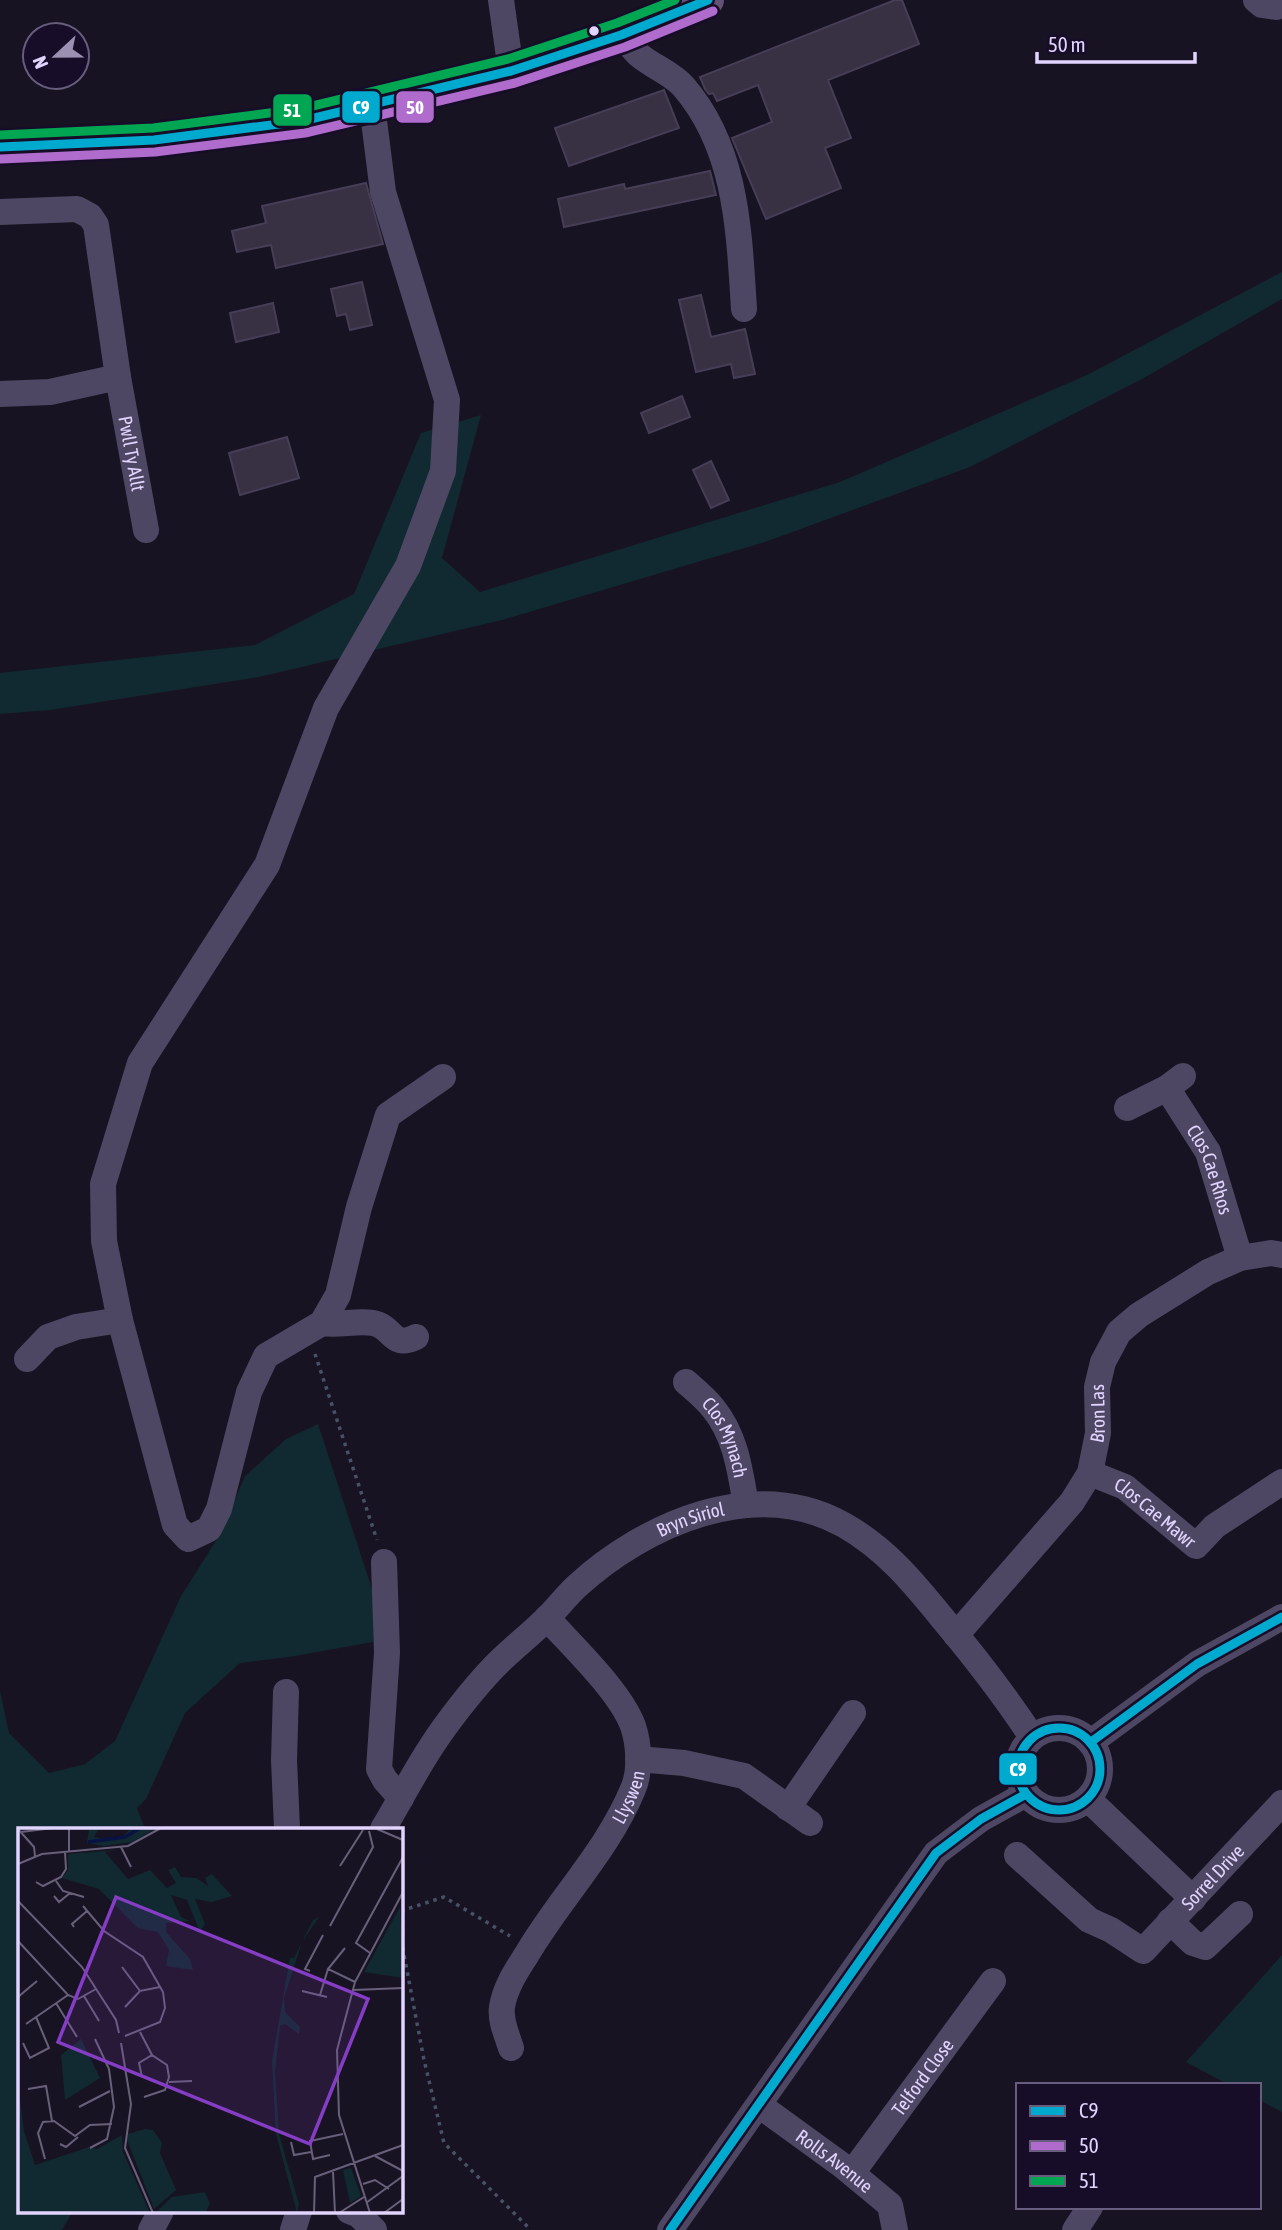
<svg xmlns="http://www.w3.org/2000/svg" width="1282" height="2230" font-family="'Asap Condensed',sans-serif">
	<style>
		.green { fill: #112930 }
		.building { fill: #383144; stroke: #463e56; stroke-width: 2 }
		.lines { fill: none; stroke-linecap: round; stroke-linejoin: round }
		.path { stroke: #485265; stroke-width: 3.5; stroke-dasharray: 3.5 5; stroke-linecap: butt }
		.minor { stroke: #4e4763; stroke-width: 26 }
		.major { stroke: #635274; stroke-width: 32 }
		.bus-1-casing { stroke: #170d28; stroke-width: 14 }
		.bus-2-casing { stroke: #170d28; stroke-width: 14 }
		.bus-3-casing { stroke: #170d28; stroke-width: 14 }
		.bus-1 { stroke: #00a9ce; stroke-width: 9 }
		.bus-2 { stroke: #b06ccc; stroke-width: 9 }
		.bus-3 { stroke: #00a651; stroke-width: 9 }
		.bus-dot { fill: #e1d4ff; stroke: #170d28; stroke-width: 2.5 }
		.labels { text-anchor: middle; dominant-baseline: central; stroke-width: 7; stroke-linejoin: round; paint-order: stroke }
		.street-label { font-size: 19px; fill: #e1d4ff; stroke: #170d28 }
		.inset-river { fill: none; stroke: #081245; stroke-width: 3.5 }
		.inset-road { fill: none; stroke: #68607a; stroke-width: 2 }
		.view { fill: #853dc5; fill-opacity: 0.15; stroke: #853dc5; stroke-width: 3.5 }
		.inset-edge { fill: none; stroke: #e1d4ff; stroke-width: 3.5 }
		.line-badge { stroke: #170d28; stroke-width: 2.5 }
		.badge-label { font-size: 19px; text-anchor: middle; font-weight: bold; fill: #fff }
	</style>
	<rect width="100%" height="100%" fill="#181322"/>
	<path class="green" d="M1282,272V299L1142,379L970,467L768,541L502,620L259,677L50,710L0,714V673L255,645L354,594L421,433L481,415L442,558L480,592L840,482L1087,375Z
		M318,1424L373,1592V1642L289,1657L240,1663L185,1713L146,1799L137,1808L145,1829H19V2211H73L62,2230H0V1691L9,1733L49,1773L85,1764L115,1741L181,1596L219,1536L245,1476L286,1439Z
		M1282,1955V2112L1259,2100V2085H1229L1186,2062Z"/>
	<path class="building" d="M895,0H902L919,44L828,80L851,138L825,148L841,188L766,219L732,138L772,122L758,85L717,101L713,93L709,94L705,89L700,77Z
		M664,90L679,128L569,166L555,128Z
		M710,171L716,195L564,227L558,199L624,184L625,189Z
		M366,183L383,244L276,268L271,245L237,252L232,231L266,223L262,206Z
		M362,282L372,325L350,330L346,314L337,316L331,289Z
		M701,295L711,337L745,329L755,374L734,378L731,364L696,372L679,300Z
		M273,303L279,332L236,342L230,313Z
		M682,396L690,417L649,433L641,413Z
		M287,437L299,478L240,495L229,453Z
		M711,461L729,500L711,508L693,470Z"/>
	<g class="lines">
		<path class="path" d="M315,1354L377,1540
			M401,1911L444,1897L510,1936
			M401,1939L424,2060L444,2143L531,2230"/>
		<g class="minor">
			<path d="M501,0L511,71"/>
			<path d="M1256,0L1262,5L1276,7L1282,4"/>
			<path d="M621,35C627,41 633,49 639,55C653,67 670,72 683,86C737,148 739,231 744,309"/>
			<path d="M372,105L383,192L447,400L443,471L408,566L326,708L267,865L140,1063L103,1184L104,1241L120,1320L175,1525L188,1539L209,1529L219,1509L249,1392L266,1356L322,1323L338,1295L359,1207L388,1115L443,1077"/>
			<path id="s1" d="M0,212L77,209L90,216L96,225L118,377L146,530"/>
			<path d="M0,394L50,392L118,377"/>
			<path id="s2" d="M1167,1088L1208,1152L1240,1258"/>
			<path d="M1127,1108L1167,1088L1183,1076"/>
			<path d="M322,1323C339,1326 356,1320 373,1323C394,1327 391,1349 416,1337"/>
			<path d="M27,1359L48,1337L76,1327L120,1320"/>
			<path id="s3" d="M686,1382C695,1390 705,1398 713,1408C736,1436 740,1471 746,1505"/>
			<path id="s4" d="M1090,1473L1125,1487L1196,1546L1215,1526L1282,1482"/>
			<path d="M384,1562L387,1653L379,1769L385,1780L401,1798"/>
			<path id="s5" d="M956,1635L1072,1502L1090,1473L1098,1433L1097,1387L1103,1362L1119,1332L1139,1315L1208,1272L1240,1258L1271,1253L1282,1255"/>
			<path d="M286,1692L284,1760L287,1829"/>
			<circle cx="1059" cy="1769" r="41"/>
			<path d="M1091,1742L1197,1664L1282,1617"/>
			<path d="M638,1759L684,1763L744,1776L810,1823"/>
			<path d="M1088,1799L1193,1899"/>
			<path d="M788,1808L853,1713"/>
			<path id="s6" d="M383,1829C399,1802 414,1773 431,1747C447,1722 473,1689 493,1668C509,1651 528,1637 544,1621C556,1610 565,1597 577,1586C645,1524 755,1475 844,1525C886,1549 913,1582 943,1619C975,1657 1005,1696 1032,1737"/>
			<path id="s7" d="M1017,1855L1089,1920L1111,1930L1143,1951L1282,1803"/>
			<path d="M1170,1921L1193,1943L1205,1947L1240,1914"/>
			<path id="s8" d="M511,2048C507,2035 500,2021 502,2007C505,1987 517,1970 527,1954C560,1898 608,1850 633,1789C641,1771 639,1744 633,1726C620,1691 573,1647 547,1618"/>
			<path id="s9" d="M759,2105L843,2166L890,2205L895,2230"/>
			<path id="s10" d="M852,2173L993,1981"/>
			<path d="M349,2211L359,2215L374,2230"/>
			<path d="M151,2230L161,2211"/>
			<path d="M293,2230L299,2211"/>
			<path d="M670,2230L936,1853L981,1819L1026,1794"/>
			<path d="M1075,2230L1090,2207"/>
		</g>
		<path class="major" d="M0,147L154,140L302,121L511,71L621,35L708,0"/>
		<defs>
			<path id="bus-1" d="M0,147L154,140L302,121L511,71L621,35L708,0
				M1018 1769a41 41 0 1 1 82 0a41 41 0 1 1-82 0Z
				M1091,1742L1197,1664L1282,1617
				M670,2230L936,1853L981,1819L1026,1794"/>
			<path id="bus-2" d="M1,159L155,152L305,133L515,83L625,47L713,11"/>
			<path id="bus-3" d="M0,135L153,128L300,109L508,59L617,23L675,0"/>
		</defs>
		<use href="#bus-1" class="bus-1-casing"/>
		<use href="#bus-2" class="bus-2-casing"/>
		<use href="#bus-3" class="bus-3-casing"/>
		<use href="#bus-1" class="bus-1"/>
		<use href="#bus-2" class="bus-2"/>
		<use href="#bus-3" class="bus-3"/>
	</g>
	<circle class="bus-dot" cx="594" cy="31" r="6"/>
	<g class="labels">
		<g class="street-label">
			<text stroke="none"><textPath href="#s1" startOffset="334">Pwll Ty Allt</textPath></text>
			<text stroke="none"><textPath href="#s2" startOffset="93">Clos Cae Rhos</textPath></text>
			<text stroke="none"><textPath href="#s5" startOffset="271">Bron Las</textPath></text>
			<text stroke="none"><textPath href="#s3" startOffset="70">Clos Mynach</textPath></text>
			<text stroke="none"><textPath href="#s4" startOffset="77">Clos Cae Mawr</textPath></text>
			<text stroke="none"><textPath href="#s6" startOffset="446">Bryn Siriol</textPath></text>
			<text stroke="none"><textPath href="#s8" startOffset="289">Llyswen</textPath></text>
			<text stroke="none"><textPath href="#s7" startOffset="261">Sorrel Drive</textPath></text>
			<text stroke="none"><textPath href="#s10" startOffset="119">Telford Close</textPath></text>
			<text stroke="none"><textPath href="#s9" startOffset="94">Rolls Avenue</textPath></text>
		</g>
	</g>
	<g transform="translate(18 1828)">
		<rect width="385" height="385" fill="#181322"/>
		<path d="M71,0H81L76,9L92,12L102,11L113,0H138L115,14L86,18L69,15ZM99,22L87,24L110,51L132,42L149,60L158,55L150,42L157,39L163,49L178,50L190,58L187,50L194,46L214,68L194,74L177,71L187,96L182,104L169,72L153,67L163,89L172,93L148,95V104L172,131L175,142L148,138L151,122L140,104L120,100L81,61L44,50L50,42V26ZM382,79L385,150L346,144ZM301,89L284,114L266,170L267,184L282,199L281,206L267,196L262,198L257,244L261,306L281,376L279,385L258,306L254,233L272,130H276L295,92ZM63,211L82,250L47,272L43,227ZM0,256L6,303L17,337L71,319L79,321L104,307L105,324L132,385H0ZM127,301L135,302L144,315L142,325L158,362L136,381L109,312L110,306ZM333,340L343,368L332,375L325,342ZM187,364L192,376L187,385H137L154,369Z" fill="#112930"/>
		<path class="inset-river" d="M70,14L107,9L122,0"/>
		<path class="inset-road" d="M51,0V23M0,1L16,19L17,28M359,1L385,12M3,4L35,0M103,19L113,39M0,36L24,26L110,18L143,0M322,38L345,2M38,53L45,63L66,69M18,54L25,58L43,49L48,41L47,24M36,68L41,74L52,65M0,73L64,139L98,192L101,205M65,78L86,103L125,129L145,164L147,180L142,194L107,208M312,98L355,19L351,3M56,99L54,96L69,83M0,113L50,167L60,171L78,161M327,120L310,141L337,154M352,125L338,115L385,29M104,139L122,163L142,159M292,143L287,141L305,107M335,162L385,160M284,163L309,169M302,167L310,141M66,168L81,193M0,169L19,153M38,175L59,209M107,179L122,163M8,196L50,167M122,204L134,227L149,237L151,249L147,262L126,269M5,215L12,230L31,220L18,189M103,215L113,276L107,320L135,385M124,249L121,235L134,227M151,254L174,253M10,261L28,258L34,293M61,279L92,263M273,314L276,327L293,324M42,316L48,319L60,309M72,320L89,311L96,279L91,241L77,211M312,327L295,331L292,313L325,306M357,328L385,343M27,331L20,305L25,294L36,293L57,308L72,297L94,296M315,344L317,385M345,356L357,352L371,361M348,375L385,348M296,385L297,349L385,317M321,385L346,369M352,385L321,287L319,222L337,154L385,64M366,385L385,371"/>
		<path class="view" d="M98,69L350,171L292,316L40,214Z"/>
		<rect width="385" height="385" class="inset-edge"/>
	</g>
	<g class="line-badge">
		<rect x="395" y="90" width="40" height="34" rx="7" fill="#b06ccc"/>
		<rect x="341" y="90" width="40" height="34" rx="7" fill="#00a9ce"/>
		<rect x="272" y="93" width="41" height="34" rx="7" fill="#00a651"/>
		<rect x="998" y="1752" width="40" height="34" rx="7" fill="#00a9ce"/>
	</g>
	<g class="badge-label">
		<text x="415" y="114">50</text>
		<text x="361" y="114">C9</text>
		<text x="292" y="117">51</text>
		<text x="1018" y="1776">C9</text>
	</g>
	<rect x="1016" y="2083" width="245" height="126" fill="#170d28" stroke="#685d7e" stroke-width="2"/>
	<rect x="1030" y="2106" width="35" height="10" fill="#00a9ce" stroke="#685d7e" stroke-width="2"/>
	<text x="1079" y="2118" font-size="21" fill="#e1d4ff">C9</text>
	<rect x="1030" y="2141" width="35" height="10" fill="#b06ccc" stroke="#685d7e" stroke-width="2"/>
	<text x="1079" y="2153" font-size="21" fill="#e1d4ff">50</text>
	<rect x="1030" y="2176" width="35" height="10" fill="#00a651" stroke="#685d7e" stroke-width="2"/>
	<text x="1079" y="2188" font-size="21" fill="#e1d4ff">51</text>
	<g transform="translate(56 56) rotate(248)"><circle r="33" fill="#170d28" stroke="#685d7e" stroke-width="2"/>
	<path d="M0-5L12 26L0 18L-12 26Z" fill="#9b90b2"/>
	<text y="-10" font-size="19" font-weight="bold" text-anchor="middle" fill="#e1d4ff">N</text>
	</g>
	<path d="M1037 52v10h158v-10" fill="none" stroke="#e1d4ff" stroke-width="3.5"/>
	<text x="1048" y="52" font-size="21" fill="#e1d4ff" stroke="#170d28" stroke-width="5" paint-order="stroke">50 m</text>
</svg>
